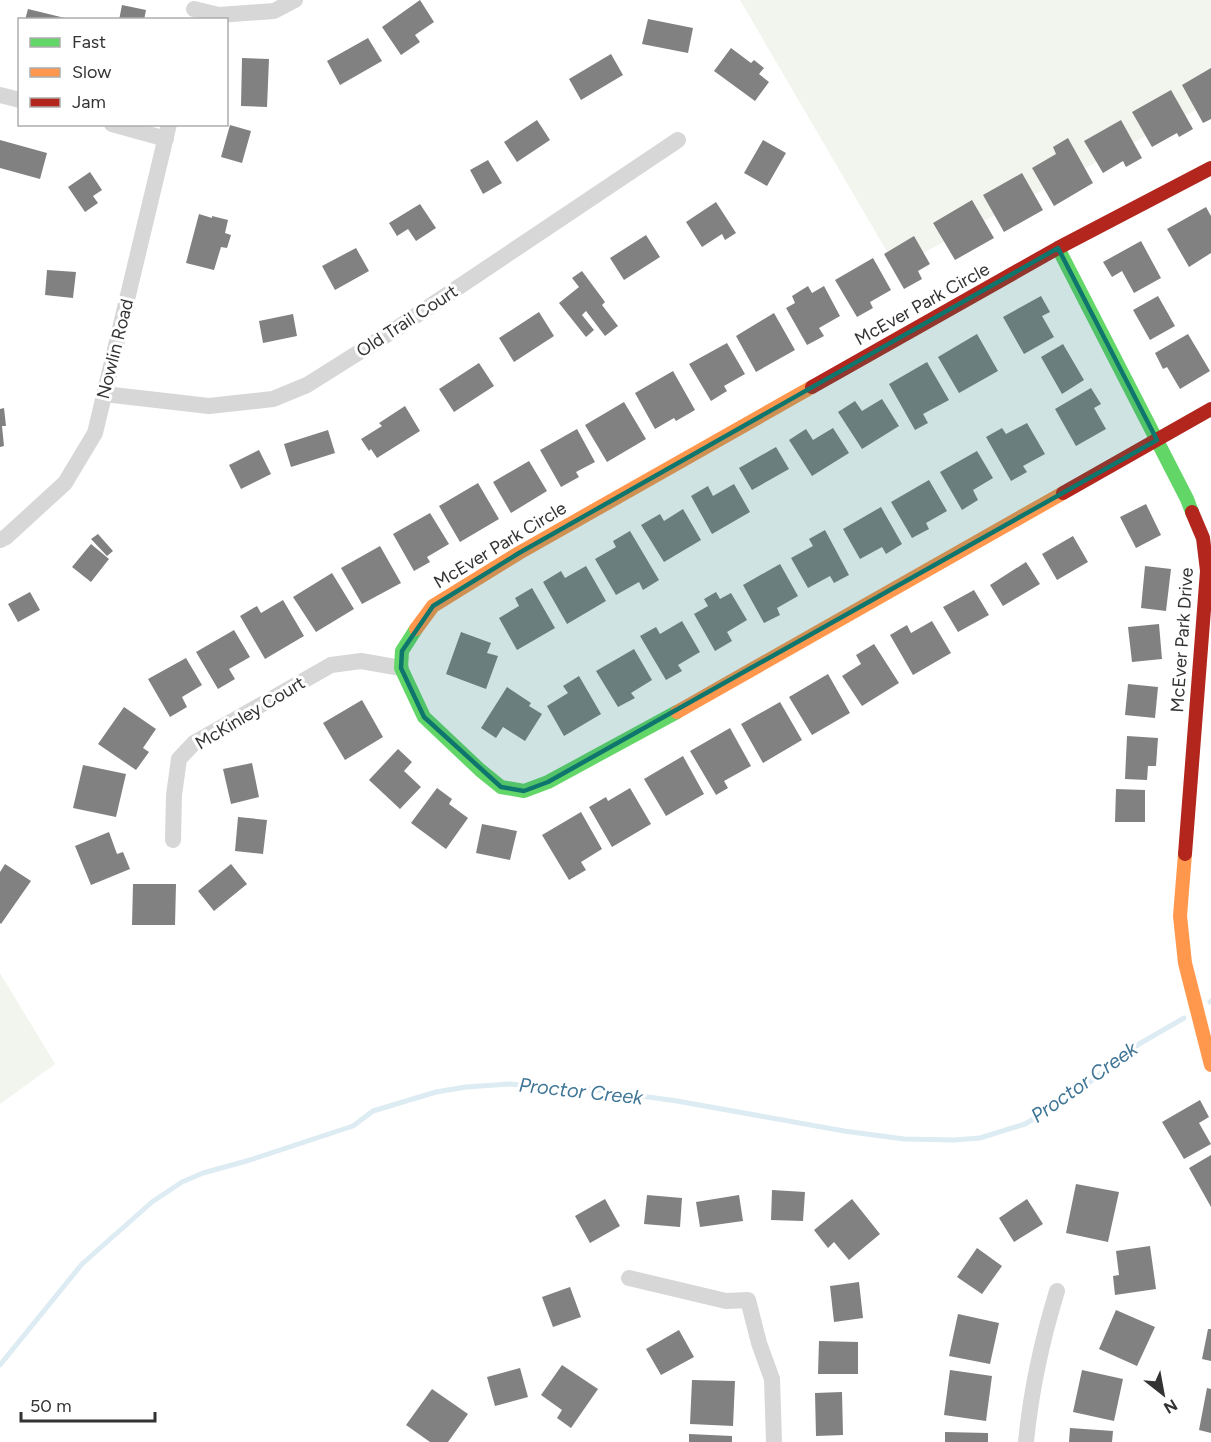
<svg xmlns="http://www.w3.org/2000/svg" width="1211" height="1442" font-family="Figtree,sans-serif">
	<style>
		.green { fill: #f1f5ed }
		.lines { fill: none; stroke-linecap: round; stroke-linejoin: round }
		.stream { stroke: #ddebf3; stroke-width: 5 }
		.building { fill: #818181 }
		.street { stroke: #d7d7d7; stroke-width: 16 }
		.fast { stroke: #63d668; stroke-width: 14 }
		.slow { stroke: #ff974d; stroke-width: 14 }
		.jam { stroke: #b3261e; stroke-width: 14 }
		.marked { fill: #0f766e; fill-opacity: 0.2; stroke: #0f766e; stroke-width: 4.5; stroke-linejoin: round }
		.labels { text-anchor: middle; dominant-baseline: central; stroke-width: 6; stroke-linejoin: round; paint-order: stroke }
		.street-label { font-size: 18px; fill: #333; stroke: #fff }
		.water-label { font-size: 20px; font-style: italic; fill: #3f7597; stroke: #fff }
	</style>
	<rect width="100%" height="100%" fill="#fff"/>
	<path class="green" d="M740,0H1211V102L896,267Z
		M0,973L55,1064L0,1104Z"/>
	<g class="lines">
		<path class="stream" d="M1210,1002L1211,1001
			M0,1365L82,1264L152,1202L182,1182L203,1173L250,1160L353,1126L373,1111L436,1092L466,1087L510,1084L541,1087H576L677,1101L844,1131L904,1139L954,1140L980,1138L1025,1124L1055,1106L1078,1091L1139,1044L1184,1018"/>
	</g>
	<path class="building" d="M420,0L434,22L415,35L420,42L401,55L382,27Z
		M122,5L146,10L144,20H119Z
		M28,9L69,19V20H25Z
		M648,19L693,28L688,53L642,44Z
		M368,38L382,61L340,85L327,61Z
		M731,48L751,63L754,60L764,68L759,74L769,82L755,101L714,71Z
		M611,54L623,75L581,100L569,79Z
		M242,58L269,59L267,107L241,106Z
		M1211,68V119L1203,123L1182,85Z
		M1171,90L1193,129L1179,137L1177,133L1152,147L1132,112Z
		M537,120L550,140L517,162L504,142Z
		M1121,120L1142,158L1126,167L1123,161L1103,173L1084,141Z
		M230,125L251,131L242,163L221,157Z
		M1068,138L1093,183L1054,206L1032,168L1056,154L1053,147Z
		M0,140L47,153L40,179L0,168Z
		M763,140L786,153L767,186L744,173Z
		M488,160L502,183L483,194L470,170Z
		M90,172L102,190L93,196L98,203L85,212L68,187Z
		M1022,173L1043,210L1004,232L983,195Z
		M972,200L994,238L955,260L933,223Z
		M716,202L736,233L725,240L722,234L702,247L686,222Z
		M420,204L436,228L416,241L408,229L397,236L389,223Z
		M1206,207L1211,216V253L1189,267L1167,229Z
		M199,214L212,218V216L228,220L225,233L231,235L227,248L221,247L214,270L186,263Z
		M646,235L660,257L624,280L610,258Z
		M914,236L930,264L918,271L922,279L904,289L884,254Z
		M1141,241L1161,278L1134,293L1122,271L1112,277L1103,262Z
		M356,248L369,271L335,290L322,266Z
		M873,258L891,290L870,302L873,308L857,317L835,280Z
		M47,270L76,272L73,298L45,295Z
		M582,271L605,302L602,305L618,326L605,336L586,311L582,315L594,330L586,337L559,303L579,287L572,278Z
		M808,286L812,293L824,286L840,316L819,328L824,336L807,345L786,308L795,303L792,296Z
		M1041,296L1050,312L1042,316L1054,337L1024,354L1003,317Z
		M1158,296L1175,326L1150,340L1133,310Z
		M539,312L554,336L514,362L499,338Z
		M774,313L795,350L756,372L736,336Z
		M293,314L297,336L263,343L259,321Z
		M977,334L998,371L959,393L938,357Z
		M1188,334L1210,371L1180,389L1167,367L1163,369L1155,353Z
		M727,343L745,374L724,386L727,391L711,401L689,364Z
		M1063,344L1084,380L1062,394L1041,357Z
		M927,362L949,400L923,414L928,423L915,430L889,384Z
		M479,363L494,386L454,412L439,389Z
		M673,371L695,410L676,421L674,418L655,429L635,393Z
		M1091,388L1101,404L1094,408L1106,429L1076,446L1055,409Z
		M882,399L899,426L862,449L838,412L855,401L862,411Z
		M624,402L646,439L607,462L585,425Z
		M405,406L420,431L377,458L371,449L369,451L361,439L382,426L379,423Z
		M4,408L6,426H2L4,446L0,447V409Z
		M1027,423L1045,454L1023,466L1027,472L1011,481L986,437L1002,428L1006,434Z
		M833,428L849,453L812,476L789,440L806,429L813,440Z
		M577,429L595,462L576,472L579,477L561,487L540,450Z
		M328,430L335,453L291,467L284,444Z
		M776,447L789,469L752,490L739,468Z
		M259,450L271,474L241,489L229,465Z
		M977,451L993,478L973,490L978,500L962,510L940,472Z
		M529,461L547,491L511,513L493,482Z
		M929,480L947,511L926,523L929,529L912,538L891,502Z
		M478,483L499,519L460,542L439,506Z
		M734,484L750,512L712,534L691,496L708,486L713,496Z
		M1146,504L1161,535L1136,548L1120,517Z
		M881,507L902,544L886,554L882,547L860,559L843,529Z
		M683,509L701,540L664,562L641,525L660,514L664,521Z
		M430,513L449,544L427,557L430,562L414,571L393,534Z
		M825,530L849,575L834,583L830,576L808,588L791,558L813,546L809,539Z
		M630,531L659,580L643,590L639,582L616,595L595,559L616,547L613,541Z
		M98,534L113,551L107,556L91,539Z
		M1073,536L1088,562L1057,580L1042,554Z
		M91,544L109,559L91,582L72,567Z
		M380,546L401,583L362,604L341,568Z
		M1026,562L1040,584L1003,606L990,585Z
		M780,564L798,596L777,608L780,615L764,623L743,585Z
		M586,566L606,601L567,624L543,582L561,571L565,578Z
		M1145,566L1171,569L1166,611L1141,608Z
		M332,573L354,609L316,632L293,597Z
		M532,588L555,628L517,650L499,618L519,606L515,598Z
		M974,590L989,615L958,632L943,607Z
		M30,592L40,610L18,622L8,604Z
		M716,592L720,599L731,593L747,620L727,632L732,641L715,651L694,614L708,606L704,599Z
		M283,600L304,636L265,659L240,616L257,606L261,613Z
		M682,621L700,652L678,665L682,671L666,680L640,636L656,627L660,634Z
		M932,621L951,653L913,675L890,635L907,625L911,633Z
		M1159,624L1162,659L1132,662L1128,627Z
		M234,630L250,657L229,669L235,679L218,689L196,652Z
		M461,632L491,643L487,653L498,656L486,689L446,674Z
		M874,644L899,683L862,706L842,676L861,664L856,655Z
		M634,649L652,680L631,693L635,698L618,707L596,671Z
		M186,658L202,685L182,697L187,707L170,717L148,679Z
		M828,674L850,713L812,735L789,697Z
		M579,676L601,714L564,736L547,706L568,693L563,686Z
		M1128,684L1158,687L1155,718L1125,715Z
		M507,687L531,703L529,706L542,714L525,741L503,727L496,738L481,728Z
		M362,700L383,737L345,760L323,723Z
		M780,702L802,740L763,763L741,724Z
		M124,707L156,729L143,748L149,752L136,770L98,744Z
		M730,728L751,766L724,781L728,788L716,795L690,751Z
		M1127,736L1158,738L1156,766H1148L1147,780L1125,779Z
		M398,749L412,762L404,771L421,787L400,809L369,780Z
		M683,756L704,794L666,816L644,779Z
		M252,763L259,797L231,804L223,769Z
		M83,765L126,774L116,817L73,808Z
		M437,788L452,799L449,804L468,818L446,849L411,823Z
		M630,788L651,824L612,847L589,807L606,797L608,801Z
		M1116,789L1145,790V822H1115Z
		M581,812L602,849L581,862L586,870L569,880L542,835Z
		M238,817L267,820L263,854L235,851Z
		M482,824L517,831L510,860L476,853Z
		M109,832L117,854L123,852L130,869L91,885L75,846Z
		M5,864L31,881L1,924L0,923V872Z
		M231,864L247,884L214,911L198,891Z
		M133,884H176L175,925H132Z
		M1200,1100L1209,1117L1199,1123L1211,1144L1184,1159L1162,1122Z
		M1211,1155V1207L1189,1168Z
		M1076,1184L1119,1192L1108,1242L1066,1233Z
		M772,1190L805,1192L803,1221L771,1220Z
		M647,1195L682,1198L680,1227L644,1224Z
		M739,1195L743,1221L700,1227L696,1202Z
		M605,1199L620,1226L590,1243L575,1216Z
		M852,1199L880,1234L849,1260L834,1242L828,1248L814,1230Z
		M1027,1199L1043,1224L1014,1242L999,1218Z
		M1150,1246L1156,1289L1115,1295L1113,1276L1119,1275L1116,1251Z
		M977,1248L1002,1266L982,1294L957,1277Z
		M859,1282L863,1318L834,1322L830,1286Z
		M570,1287L581,1317L553,1327L542,1297Z
		M1116,1310L1155,1327L1137,1366L1099,1349Z
		M958,1314L999,1323L990,1364L949,1356Z
		M1208,1329H1211V1361L1202,1359Z
		M679,1330L694,1357L661,1375L646,1349Z
		M819,1341L858,1342V1374H818Z
		M562,1365L598,1389L571,1428L557,1418L562,1410L541,1395Z
		M520,1368L528,1397L495,1406L487,1377Z
		M950,1370L992,1376L986,1421L944,1415Z
		M1082,1370L1123,1379L1114,1421L1073,1412Z
		M692,1380L735,1381L733,1426L690,1424Z
		M1207,1388L1211,1389V1433L1199,1430Z
		M432,1389L468,1414L448,1442H430L406,1425Z
		M842,1392L843,1435L816,1436L815,1393Z
		M1070,1428L1113,1431L1112,1442H1069Z
		M945,1432L988,1433V1442H945Z
		M689,1434L732,1436V1442H689Z"/>
	<g class="lines">
		<path class="street" d="M194,9L219,15L274,11L295,0
			M0,95L20,100
			M112,124L166,139
			M104,394L209,406L273,399L307,385L396,329L678,140
			M0,540L6,537L65,483L95,433L169,124
			M173,840L174,795L179,759L194,743L331,665L361,661L401,668
			M629,1278L726,1301L748,1300L759,1343L772,1379L774,1442
			M1026,1442C1031,1390 1042,1340 1057,1291"/>
		<path class="fast" d="M1058,248L1187,499L1192,512
			M416,629L402,651L401,668L424,717L480,770L501,787L524,791L548,782L677,712"/>
		<path class="slow" d="M416,629L433,606L519,553L812,387
			M677,712L1063,493
			M1185,854L1180,916L1185,963L1211,1065"/>
		<path class="jam" d="M812,387L1058,248L1211,168
			M1063,493L1211,409
			M1185,854L1207,571L1203,538L1192,512"/>
	</g>
	<path class="marked" d="M1058,248L1157,440L548,782L524,791L501,787L424,717L401,668L402,651L433,606L519,553Z"/>
	<g class="labels">
		<g class="street-label">
			<text transform="translate(922 304) rotate(-29)">McEver Park Circle</text>
			<text transform="translate(407 321) rotate(-33)">Old Trail Court</text>
			<text transform="translate(115 349) rotate(-76)">Nowlin Road</text>
			<text transform="translate(500 545) rotate(-31)">McEver Park Circle</text>
			<text transform="translate(1182 640) rotate(-86)">McEver Park Drive</text>
			<text transform="translate(250 713) rotate(-31)">McKinley Court</text>
		</g>
		<g class="water-label">
			<text transform="translate(1084 1082) rotate(-35)">Proctor Creek</text>
			<text transform="translate(581 1091) rotate(6)">Proctor Creek</text>
		</g>
	</g>
	<rect x="18" y="18" width="210" height="108" fill="#ffffff" stroke="#adadad" stroke-width="1.5"/>
	<rect x="30" y="38" width="30" height="9" fill="#63d668" stroke="#adadad" stroke-width="1.5"/>
	<text x="72" y="48" font-size="18" fill="#333333">Fast</text>
	<rect x="30" y="68" width="30" height="9" fill="#ff974d" stroke="#adadad" stroke-width="1.5"/>
	<text x="72" y="78" font-size="18" fill="#333333">Slow</text>
	<rect x="30" y="98" width="30" height="9" fill="#b3261e" stroke="#adadad" stroke-width="1.5"/>
	<text x="72" y="108" font-size="18" fill="#333333">Jam</text>
	<g transform="translate(1163 1394) rotate(149)" stroke="#ffffff" stroke-width="4.5" paint-order="stroke">
	<path d="M0-4.5L10 22L0 15L-10 22Z" fill="#333333"/>
	<text y="-9" font-size="16" font-weight="bold" text-anchor="middle" fill="#333333">N</text>
	</g>
	<path d="M21 1412v9h134v-9" fill="none" stroke="#333333" stroke-width="3"/>
	<text x="30" y="1412" font-size="18" fill="#333333" stroke="#ffffff" stroke-width="4.5" paint-order="stroke">50 m</text>
</svg>
